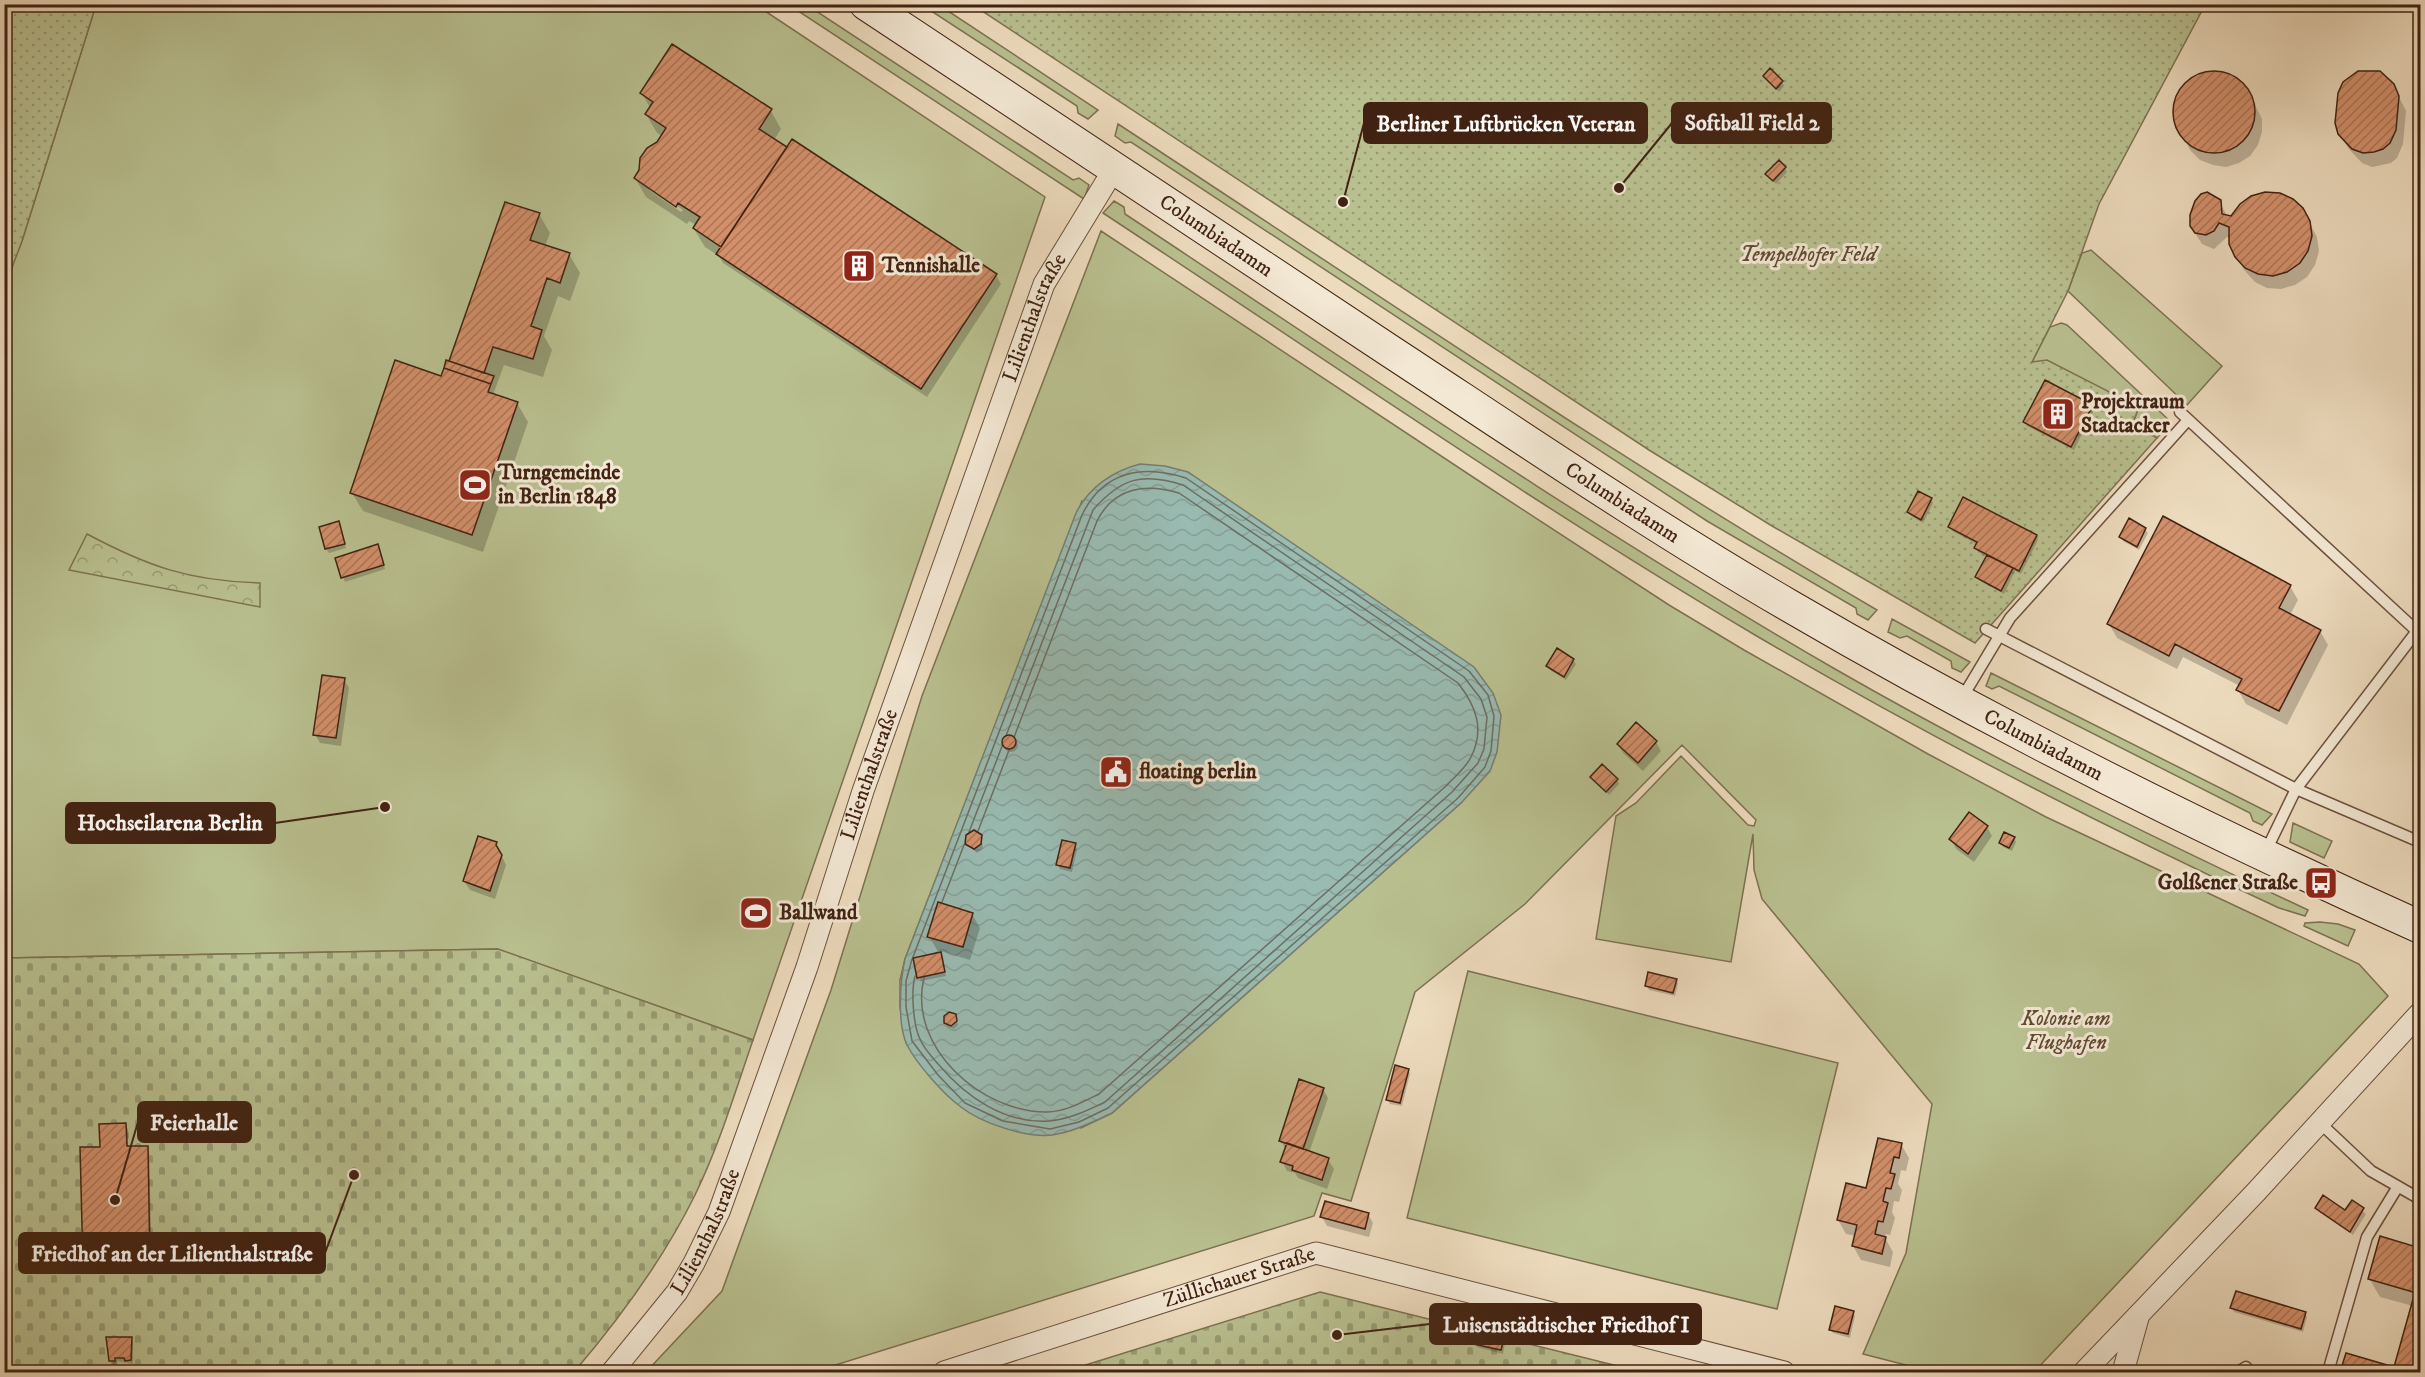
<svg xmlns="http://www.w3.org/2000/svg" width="2425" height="1377" font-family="'IM FELL DW Pica',serif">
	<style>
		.green { fill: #b9c090; stroke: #7d7151; stroke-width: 1.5; fill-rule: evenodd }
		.forest { fill: url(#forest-crowns); stroke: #7d7151; stroke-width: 1.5 }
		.cemetery { fill: url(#cemetery-stones); stroke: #7d7151; stroke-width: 1.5 }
		.park { fill: url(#park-dots); stroke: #7d7151; stroke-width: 1.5 }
		.water { fill: url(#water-waves); stroke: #767e72; stroke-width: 1.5 }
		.shadow { fill: #0003; fill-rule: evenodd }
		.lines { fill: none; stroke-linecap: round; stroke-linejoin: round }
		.shore { stroke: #6d6e62; stroke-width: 1.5 }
		.building { fill: url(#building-hatch); stroke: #412212; stroke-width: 1.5 }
		.lane-casing { stroke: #6c503d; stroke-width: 13 }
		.street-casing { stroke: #6c503d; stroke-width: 23 }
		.secondary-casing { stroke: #412212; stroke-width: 34 }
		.lane { stroke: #f3e8d4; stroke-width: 10 }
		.street { stroke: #f3e8d4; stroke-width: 21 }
		.secondary { stroke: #f3e8d4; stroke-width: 32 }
		.labels { text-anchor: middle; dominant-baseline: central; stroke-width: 6; stroke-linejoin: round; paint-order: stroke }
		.street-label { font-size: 21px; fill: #412212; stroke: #f3e8d4 }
		.park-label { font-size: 21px; font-style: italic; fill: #5f4a32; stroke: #f3e8d4 }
		.poi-label { font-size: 21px; font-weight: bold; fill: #412212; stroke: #f3e8d4; text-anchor: start }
		.leader { fill: none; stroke: #412212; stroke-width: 2 }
		.callout-dot { fill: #412212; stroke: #f3e8d4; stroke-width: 2 }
		.callout { fill: #412212; stroke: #412212; stroke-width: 2 }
		.callout-label { font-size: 22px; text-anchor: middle; font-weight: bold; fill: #fff }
	</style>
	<defs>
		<pattern id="forest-crowns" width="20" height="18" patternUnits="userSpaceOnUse" patternTransform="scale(1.5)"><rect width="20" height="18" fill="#b9c090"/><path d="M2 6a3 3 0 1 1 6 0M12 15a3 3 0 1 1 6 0" fill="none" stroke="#989c74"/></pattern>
		<pattern id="cemetery-stones" width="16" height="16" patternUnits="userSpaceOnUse" patternTransform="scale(1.5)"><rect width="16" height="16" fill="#b9c090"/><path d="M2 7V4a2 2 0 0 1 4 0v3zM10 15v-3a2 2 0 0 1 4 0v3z" fill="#989c74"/></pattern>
		<pattern id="park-dots" width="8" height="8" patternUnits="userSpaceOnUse" patternTransform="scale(1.5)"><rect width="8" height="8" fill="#b9c090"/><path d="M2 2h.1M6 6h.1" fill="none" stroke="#989c74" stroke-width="1.8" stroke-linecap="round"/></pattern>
		<pattern id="water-waves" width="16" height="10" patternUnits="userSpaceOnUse" patternTransform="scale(1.5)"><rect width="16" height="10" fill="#99bbb2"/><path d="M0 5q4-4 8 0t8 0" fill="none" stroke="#85a098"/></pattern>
		<pattern id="building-hatch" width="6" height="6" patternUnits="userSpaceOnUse" patternTransform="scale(1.5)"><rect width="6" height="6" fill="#d28f6a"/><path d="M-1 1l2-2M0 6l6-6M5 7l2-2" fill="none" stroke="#ac7456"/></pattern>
	</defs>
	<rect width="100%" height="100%" fill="#eddbbd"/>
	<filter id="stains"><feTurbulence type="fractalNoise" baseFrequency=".00333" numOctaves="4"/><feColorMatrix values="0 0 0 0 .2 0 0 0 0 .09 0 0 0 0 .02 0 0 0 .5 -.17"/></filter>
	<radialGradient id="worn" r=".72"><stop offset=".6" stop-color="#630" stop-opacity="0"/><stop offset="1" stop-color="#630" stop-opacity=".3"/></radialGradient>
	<path class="green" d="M96,5H756L1045,197L753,1040L497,949L5,958L4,286L22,241Z
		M789,5H807L1073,180L1079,178L1089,185L1084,199Z
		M922,5H939L1098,110L1088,119L1078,113L1077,106Z
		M1118,124C1369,288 1617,459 1877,610L1868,620L1857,614L1856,608L1707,521L1131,142L1125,143L1115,136Z
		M1114,201L1124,207L1125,214C1359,369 1591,528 1835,669C1988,757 2148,835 2308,910L2305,916L2279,908C2100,825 1925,735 1755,635C1532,503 1319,355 1103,213Z
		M1101,231L1482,483L1669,605L1744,650L1928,754L2046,817L2359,964L2388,996L2034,1372H1933L1863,1354L1906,1253L1932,1104L1762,899L1754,870L1753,834L1731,962L1596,939L1616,816L1636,803L1681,756L1748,825L1754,826L1756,820L1682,745L1525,904L1415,992L1351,1201L1322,1193L1314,1216L813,1372H646L722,1291L831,990L922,696ZM1082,501L1462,802L1112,1113L1081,1128L933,1079L906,1043L900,1007V980L905,959Z
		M2091,250L2222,366L2187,405L2068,291L2082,253Z
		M2061,323L2067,325L2171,422L2157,438L2138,427L2134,420L2139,407L2032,362L2050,327Z
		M1892,619L1970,662L1961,672L1952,668L1951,661L1907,636L1900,638L1888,632Z
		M1991,673L2272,814L2262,825L2253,821L2250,813L1999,686L1992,689L1986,686Z
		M2293,823L2332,841L2324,858L2290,842Z
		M2320,922L2338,924L2355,930L2348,946L2304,926L2305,923Z
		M1468,971L1838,1063L1777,1309L1407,1218Z"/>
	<path class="forest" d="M87,534C149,567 190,581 260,583V607L69,570Z"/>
	<path class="cemetery" d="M498,949L753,1040C735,1092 719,1146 695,1195C663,1260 621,1317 574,1372H5L4,958Z
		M1320,1292L1642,1372H1063Z"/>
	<path class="park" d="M5,4L96,5L22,241L5,286Z
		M973,5H2205L2099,204L2068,291L2032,362L2047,360L2139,407L2134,420L2138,427L2157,438L1975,643L1772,526L1649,450Z"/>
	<path class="water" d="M1140,464L1165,466L1188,472L1474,667L1493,693L1501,715L1497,752L1490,771L1462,802L1112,1113C1093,1122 1073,1132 1052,1135C1026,1138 981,1123 961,1107C943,1094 917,1064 907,1045C897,1024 900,981 905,959L1076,513C1089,487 1113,471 1140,464Z"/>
	<path class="shadow" d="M2212,72L2226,74L2238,80L2248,91L2262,119V132L2258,145L2250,156L2239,163L2226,167L2213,165L2200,160L2190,150L2176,122L2174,108L2178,94L2187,83L2198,75Z
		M1764,77L1782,82L1784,86L1779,92Z
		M2393,85L2406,111L2403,144L2397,158L2391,163L2372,167L2362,163L2348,148L2340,133Z
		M642,93L771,111L781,129L774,140L996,275L1001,284L927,397L723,263L719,256L705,247L694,229L696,225L689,221L687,224L646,197L635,178L662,136L657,133L646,114L650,108ZM649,186L683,210L681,212L649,190Z
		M1785,168L1787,172L1776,184L1767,174Z
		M2207,194L2216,197L2228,217L2302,209L2317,237L2319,251L2315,265L2307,277L2295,285L2281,289L2267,288L2255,282L2245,271L2236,257L2230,238L2227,237L2214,249L2202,244L2193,230Z
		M539,214L550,233L545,246L569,254L580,273L570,301L558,296L544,336L552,350L543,377L504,365L494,392L497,396L517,403L528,422L483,552L363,511L352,493L442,378Z
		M2092,406L2094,410L2074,450L2027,426L2025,422Z
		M1931,499L1933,503L1923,523L1911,516L1909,512Z
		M340,527L346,548L329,553L326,549Z
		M1950,527L2036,536L2038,540L2021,574L2015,571L2004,594L1980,581L1977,577L1988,557L1978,552L1976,548L1977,544L1952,531Z
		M2145,529L2148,533L2139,550L2123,541L2121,537Z
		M379,550L385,569L345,582L336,559Z
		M2290,586L2298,600L2290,615L2320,631L2328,645L2287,725L2246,704L2238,690L2240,686L2183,657L2177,669L2117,638L2109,624Z
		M1573,660L1576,664L1566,680L1550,670L1548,666Z
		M344,679L349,688L341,746L320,743L315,734Z
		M1004 745a7 7 0 1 1 14 0a7 7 0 1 1-14 0Z
		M1656,742L1661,751L1643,771L1624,754L1618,745Z
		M1592,777L1617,780L1619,784L1609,795Z
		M1987,827L1992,836L1974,862L1956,849L1951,839Z
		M981,836L983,848L977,853L967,844Z
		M2014,838L2016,842L2012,851L2003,847L2001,843Z
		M496,844L506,865L495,899L470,890L464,881Z
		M1075,845L1077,849L1072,872L1060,869L1058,865Z
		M972,914L980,928L970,960L937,950L929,936Z
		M942,958L946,976L921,981L919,977Z
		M1676,980L1678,984L1675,996L1649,990L1647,986Z
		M955,1015L958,1025L954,1029L948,1027L945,1023Z
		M1408,1070L1410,1074L1402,1106L1390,1104L1388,1100Z
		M1323,1089L1328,1098L1309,1153L1328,1160L1334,1169L1327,1189L1298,1178L1295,1173L1287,1171L1282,1161L1286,1150L1281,1141Z
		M125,1125L128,1129V1148L147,1147L149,1151L152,1268L86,1270L84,1265L101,1148Z
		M1901,1144L1909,1158L1906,1171L1901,1170L1898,1184L1902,1190L1899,1202L1894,1201L1892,1212L1895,1218L1890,1235L1886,1234L1885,1238L1893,1252L1890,1267L1861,1260L1853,1246L1856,1236L1846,1234L1838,1220L1867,1190Z
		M2352,1202L2366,1214L2353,1235L2319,1212L2316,1208L2345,1212Z
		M1368,1214L1373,1223L1369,1237L1327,1226L1322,1217Z
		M2381,1238L2420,1250V1372H2342L2347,1355L2395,1369L2413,1306L2380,1297L2369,1278Z
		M2232,1308L2305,1313L2307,1317L2303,1332L2234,1312Z
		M1853,1312L1855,1316L1850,1338L1833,1333L1830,1329Z
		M131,1338L133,1342V1364L117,1361V1365H113L111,1361Z
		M1503,1339L1505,1343L1503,1354L1477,1347L1475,1343Z"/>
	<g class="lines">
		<path class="shore" d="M942,902L964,845
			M912,959L906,981V1007L912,1041L938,1075L965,1103L1003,1121L1050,1129L1079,1122L1108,1108L1458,798L1485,767L1491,751L1494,716L1488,695L1469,671L1186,478C1143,464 1103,471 1082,515L913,957
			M915,976C911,991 913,1025 920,1039C924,1049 932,1057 939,1065C966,1097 1005,1124 1049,1121C1068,1120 1088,1110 1105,1102L1452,792L1478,763L1484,749L1487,717L1481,699L1464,677L1183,485C1142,472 1121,478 1093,510L969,832
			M924,978C907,1047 982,1113 1047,1112C1065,1112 1083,1102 1099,1094L1446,786C1454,777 1466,768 1471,757C1485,729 1476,706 1458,683L1179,493C1146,483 1114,487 1097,521L978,831"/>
	</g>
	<path class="building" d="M672,44L772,109L759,129L787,147L721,247L693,228L700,217L678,203L676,207L634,178L639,170L640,158L647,148L657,142L666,128L645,114L653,102L640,93Z
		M1770,68L1783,81L1776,89L1763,76Z
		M2358,71H2380L2394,84L2399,96L2396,130L2390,143L2383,149L2374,152L2363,153L2352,149L2338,134L2335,123L2338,93L2343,82Z
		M2173 112a41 41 0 1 1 82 0a41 41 0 1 1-82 0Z
		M792,139L997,274L921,389L716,254Z
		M1779,160L1786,167L1773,181L1765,174Z
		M2207,192L2221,200L2222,214L2231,216L2240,204L2251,196L2265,192L2280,193L2293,199L2303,208L2310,221L2312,236L2308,251L2300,263L2287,272L2273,276L2258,274L2245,268L2235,257L2229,244V227L2219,223L2214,231L2206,235L2195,233L2190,226V215L2195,201L2201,194Z
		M505,202L540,213L530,240L570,253L560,283L547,278L531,326L542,330L533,359L493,347L484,373L449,361Z
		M395,360L441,376L444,368L491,384L488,392L518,402L472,535L350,493Z
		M446,360L494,376L491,384L444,368Z
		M2045,380L2093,405L2071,447L2023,422Z
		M1918,491L1932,498L1921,520L1907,512Z
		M1963,497L2037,535L2019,571L1974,548L1977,542L1948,527Z
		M2163,516L2291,585L2279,608L2321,630L2279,711L2236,690L2242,679L2175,644L2169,656L2107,624Z
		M2129,518L2146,528L2137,547L2119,537Z
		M339,521L345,544L325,549L319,527Z
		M378,544L384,565L341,578L335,558Z
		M1987,555L2013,568L2001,591L1975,577Z
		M1557,648L1574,659L1564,677L1546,666Z
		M322,675L345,678L336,738L313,735Z
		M1636,722L1657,741L1638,763L1617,744Z
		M1002 742a7 7 0 1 1 14 0a7 7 0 1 1-14 0Z
		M1602,764L1618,779L1606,792L1590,777Z
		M1969,812L1988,826L1968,854L1949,839Z
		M974,830L982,835L981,844L974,849L965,844L966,835Z
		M2004,832L2015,837L2009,848L1999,843Z
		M478,836L497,842L496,845L502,855L490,891L463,881Z
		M1062,840L1076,843L1070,868L1056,865Z
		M938,902L973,913L963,947L927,937Z
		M941,952L945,972L917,978L913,958Z
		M1648,972L1677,979L1673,993L1645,986Z
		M949,1012L956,1014L957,1021L951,1026L944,1023V1016Z
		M1395,1065L1409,1069L1400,1103L1386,1100Z
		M1299,1079L1324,1088L1303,1149L1279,1141Z
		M126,1123L127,1146H148L150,1264L83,1266L80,1147H100L99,1124Z
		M1878,1138L1902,1143L1899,1158L1894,1157L1890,1173L1895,1174L1891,1189L1886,1188L1883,1201L1888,1203L1883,1222L1878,1221L1875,1234L1886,1237L1882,1254L1852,1246L1857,1225L1837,1220L1846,1183L1866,1188Z
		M1287,1143L1329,1158L1322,1180L1292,1170L1293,1166L1280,1162Z
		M2323,1195L2345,1210L2352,1200L2364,1208L2350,1232L2315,1208Z
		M1325,1201L1369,1213L1365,1229L1320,1217Z
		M2380,1236L2420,1248V1294L2368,1279Z
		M2236,1291L2306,1312L2301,1329L2230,1308Z
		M2415,1292L2420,1294V1372H2340L2346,1353L2394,1367Z
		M1835,1306L1854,1311L1848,1334L1829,1330Z
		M1476,1331L1504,1338L1501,1350L1473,1344Z
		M106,1337H132L131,1360L125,1361L124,1358H115V1361H109Z"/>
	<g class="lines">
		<defs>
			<path id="lane" d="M2180,412L2420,634
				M1986,629L2296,789L2420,842
				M1962,698L2010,618L2188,420
				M2265,853L2296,789L2420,627
				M2319,1122L2371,1171L2420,1199
				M2238,1372L2246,1367
				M2328,1372L2367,1237L2397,1188"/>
			<g id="street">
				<path id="s1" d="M612,1372L677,1292L694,1263L719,1212L807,967L863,791L1044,284L1114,169"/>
				<path id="s2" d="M944,1372L1316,1253L1784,1372"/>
				<path d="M2084,1372L2256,1192L2420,1013"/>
				<path d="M2123,1372L2138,1318"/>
			</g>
			<g id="secondary">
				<path id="s3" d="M866,4C1040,120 1215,235 1390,351C1521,437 1652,526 1788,605C1993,725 2204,830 2420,927"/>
			</g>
		</defs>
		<use href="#lane" class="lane-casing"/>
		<use href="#street" class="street-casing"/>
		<use href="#secondary" class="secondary-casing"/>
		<use href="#lane" class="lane"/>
		<use href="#street" class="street"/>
		<use href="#secondary" class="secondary"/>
	</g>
	<defs>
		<symbol id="building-square" viewBox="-11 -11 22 22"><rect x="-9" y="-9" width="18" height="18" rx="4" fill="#8f2418" stroke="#f3e8d4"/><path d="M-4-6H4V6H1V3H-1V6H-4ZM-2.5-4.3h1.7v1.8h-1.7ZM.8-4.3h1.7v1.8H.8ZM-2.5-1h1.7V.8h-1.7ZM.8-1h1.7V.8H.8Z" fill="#fff"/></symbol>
		<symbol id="stadium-square" viewBox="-11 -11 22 22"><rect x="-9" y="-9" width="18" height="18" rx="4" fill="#8f2418" stroke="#f3e8d4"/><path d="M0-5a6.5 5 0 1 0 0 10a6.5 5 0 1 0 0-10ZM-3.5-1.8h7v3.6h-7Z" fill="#fff"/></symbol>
		<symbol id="civic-square" viewBox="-11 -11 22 22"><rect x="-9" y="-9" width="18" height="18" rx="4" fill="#8f2418" stroke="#f3e8d4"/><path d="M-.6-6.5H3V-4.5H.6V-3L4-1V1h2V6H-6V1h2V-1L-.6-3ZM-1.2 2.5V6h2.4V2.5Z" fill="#fff"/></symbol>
		<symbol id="bus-square" viewBox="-11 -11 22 22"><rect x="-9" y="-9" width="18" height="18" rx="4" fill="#8f2418" stroke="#f3e8d4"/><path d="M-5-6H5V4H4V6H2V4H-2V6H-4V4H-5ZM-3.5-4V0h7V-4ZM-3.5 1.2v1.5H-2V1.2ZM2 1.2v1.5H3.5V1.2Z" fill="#fff"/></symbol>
	</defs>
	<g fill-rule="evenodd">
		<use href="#building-square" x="840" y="247" width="38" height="38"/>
		<use href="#building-square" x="2039" y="395" width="38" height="38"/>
		<use href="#stadium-square" x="456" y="466" width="38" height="38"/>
		<use href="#civic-square" x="1097" y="753" width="38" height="38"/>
		<use href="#bus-square" x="2302" y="864" width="38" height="38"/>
		<use href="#stadium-square" x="737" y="894" width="38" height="38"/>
	</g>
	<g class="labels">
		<g class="street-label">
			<text stroke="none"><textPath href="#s3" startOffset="420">Columbiadamm</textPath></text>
			<text stroke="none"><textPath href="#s1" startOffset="1142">Lilienthalstraße</textPath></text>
			<text stroke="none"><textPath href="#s3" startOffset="906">Columbiadamm</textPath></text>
			<text stroke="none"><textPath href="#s3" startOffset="1392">Columbiadamm</textPath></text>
			<text stroke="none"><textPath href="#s1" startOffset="656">Lilienthalstraße</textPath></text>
			<text stroke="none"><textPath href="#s1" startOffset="170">Lilienthalstraße</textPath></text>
			<text stroke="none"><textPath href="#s2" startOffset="310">Züllichauer Straße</textPath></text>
		</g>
		<g class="park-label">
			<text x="1808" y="255">Tempelhofer Feld</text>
			<text x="2066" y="1019">Kolonie am<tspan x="2066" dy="24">Flughafen</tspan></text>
		</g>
		<g class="poi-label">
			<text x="882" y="266">Tennishalle</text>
			<text x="2081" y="402">Projektraum<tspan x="2081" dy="24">Stadtacker</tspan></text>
			<text x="498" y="473">Turngemeinde<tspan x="498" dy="24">in Berlin 1848</tspan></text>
			<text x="1139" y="772">floating berlin</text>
			<text x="2298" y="883" text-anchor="end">Golßener Straße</text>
			<text x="779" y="913">Ballwand</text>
		</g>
	</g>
	<path class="leader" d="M1619 188L1672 123M1343 202L1364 123M385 807L275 823M115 1200L138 1122M354 1175L325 1253M1337 1335L1430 1324"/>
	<g class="callout-dot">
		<circle cx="1619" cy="188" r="6"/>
		<circle cx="1343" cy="202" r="6"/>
		<circle cx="385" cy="807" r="6"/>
		<circle cx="115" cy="1200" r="6"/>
		<circle cx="354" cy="1175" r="6"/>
		<circle cx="1337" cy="1335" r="6"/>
	</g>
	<g class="callout">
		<rect x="1672" y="103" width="159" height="40" rx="6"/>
		<rect x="1364" y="103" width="283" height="40" rx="6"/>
		<rect x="66" y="803" width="209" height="40" rx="6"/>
		<rect x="138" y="1102" width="113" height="40" rx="6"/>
		<rect x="19" y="1233" width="306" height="40" rx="6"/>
		<rect x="1430" y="1304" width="271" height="40" rx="6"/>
	</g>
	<g class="callout-label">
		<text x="1752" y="130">Softball Field 2</text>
		<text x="1506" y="131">Berliner Luftbrücken Veteran</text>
		<text x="170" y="830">Hochseilarena Berlin</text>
		<text x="194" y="1130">Feierhalle</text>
		<text x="172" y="1261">Friedhof an der Lilienthalstraße</text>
		<text x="1566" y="1332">Luisenstädtischer Friedhof I</text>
	</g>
	<rect width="2425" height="1377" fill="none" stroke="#eddbbd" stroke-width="24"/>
	<rect x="6" y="6" width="2413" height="1365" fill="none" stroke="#412212" stroke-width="3"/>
	<rect x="12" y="12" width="2401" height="1353" fill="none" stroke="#412212" stroke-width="1.5"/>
	<rect width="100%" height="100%" filter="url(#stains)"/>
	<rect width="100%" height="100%" fill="url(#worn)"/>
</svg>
